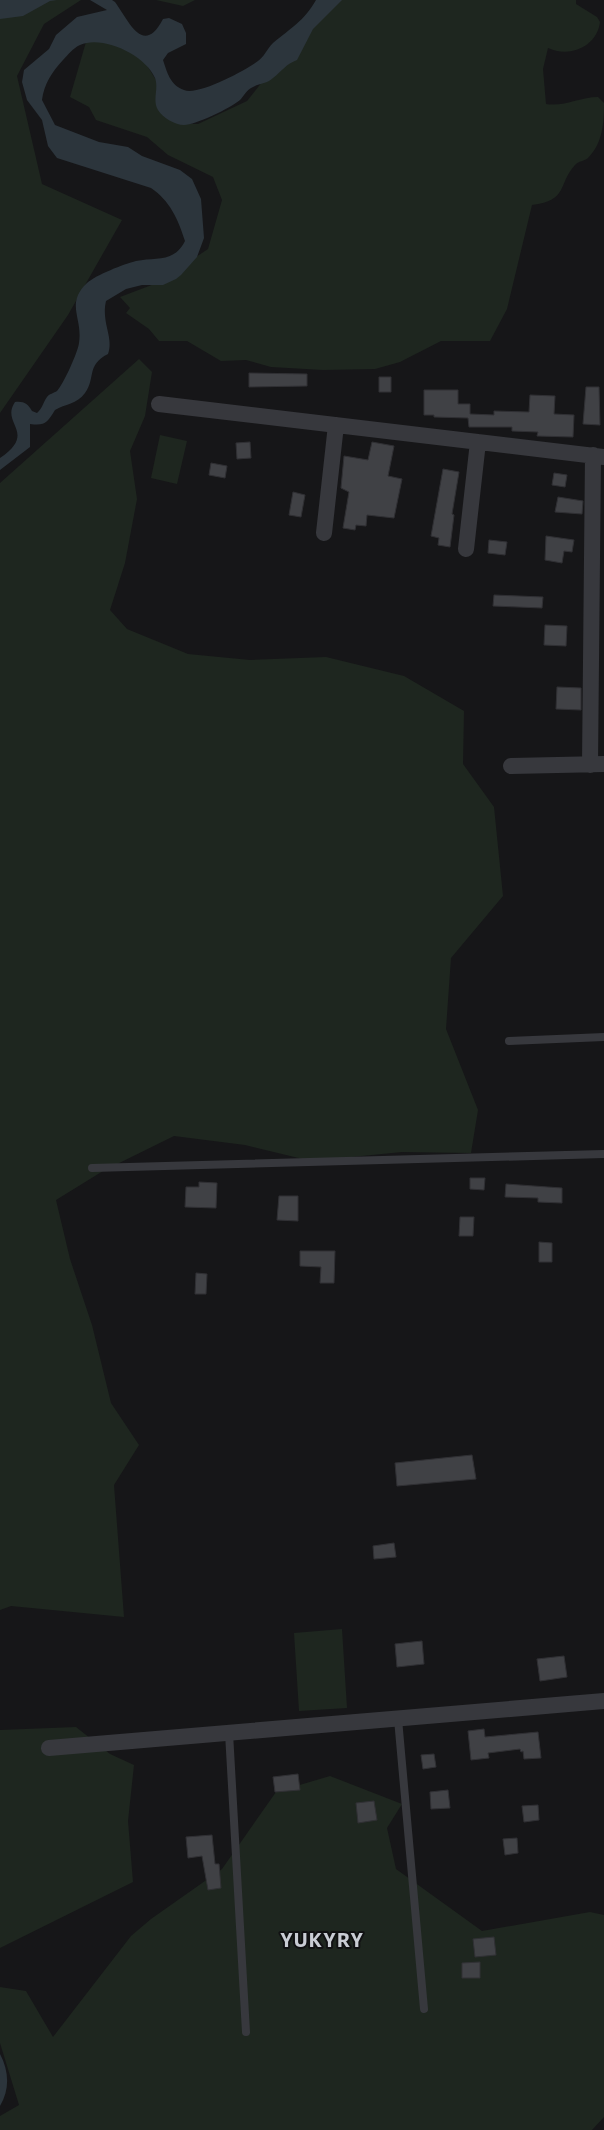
<svg xmlns="http://www.w3.org/2000/svg" width="604" height="2130" font-family="Commissioner,sans-serif">
	<style>
		.green { fill: #1e261f }
		.water { fill: #2c353c }
		.building { fill: #404145; stroke: #303034 }
		.lines { fill: none; stroke-linecap: round; stroke-linejoin: round }
		.service { stroke: #37383d; stroke-width: 8 }
		.minor { stroke: #37383d; stroke-width: 16 }
		.labels { text-anchor: middle; dominant-baseline: central; stroke-width: 4; stroke-linejoin: round; paint-order: stroke }
		.district-label { font-size: 19px; font-weight: bold; letter-spacing: 1px; fill: #c9ccd4; stroke: #111113 }
	</style>
	<rect width="100%" height="100%" fill="#161618"/>
	<path class="green" d="M0,0H81L44,24L17,76L42,184L122,220L68,315L0,413Z
		M156,0H195L183,6Z
		M327,0H576V4L597,17L600,22C597,47 569,58 548,48L543,69L546,104C564,107 580,97 598,97L604,103C604,122 603,143 588,158C585,161 578,161 575,165C557,185 569,200 532,205L507,309L490,341H441L400,362L375,369L323,370L271,367L246,360L221,361L187,341H159L149,329L126,313L130,308L120,297L157,283L208,249L222,200L213,177L168,155L147,137L96,120L89,107L70,97L88,35L140,54L183,124H198L247,101Z
		M139,359L152,372L145,416L130,451L137,499L125,563L110,610L127,629L188,654L250,660L326,657L404,676L464,711L463,764L494,807L503,896L451,958L446,1029L478,1110L471,1153L402,1152L311,1161L245,1145L174,1136L103,1171L56,1200L70,1259L92,1325L111,1403L139,1445L114,1485L124,1617L11,1606L0,1610V483Z
		M160,435L187,441L177,484L151,478Z
		M342,1629L347,1708L299,1711L294,1633Z
		M76,1727L110,1754L134,1765L128,1821L133,1882L0,1948V1730Z
		M330,1776L402,1804L387,1828L396,1869L482,1931L590,1912L604,1915V2117L592,2130H0V2116L19,2105L0,2043V1987L26,1991L53,2037L131,1936L151,1919L222,1869L276,1792Z"/>
	<path class="water" d="M0,0H57L50,1L23,16L0,19Z
		M90,0H112L115,2C129,21 143,57 163,19L169,18L182,24L186,33V44L168,53L163,60C167,72 170,85 184,90C198,96 246,70 258,61C264,57 267,49 273,43C291,28 304,21 316,0H342L313,29L297,60C286,64 282,71 273,78C267,84 260,83 253,87C246,90 244,96 240,100C231,108 195,125 184,125C175,125 163,118 158,110C152,100 159,89 155,78C145,55 103,35 80,45C73,48 68,55 63,60C52,72 44,84 42,100L55,125L99,142L128,147L142,156L180,170L192,179L201,199L204,238L197,257L181,275L176,279L163,285H142L126,289L106,301C101,323 114,337 108,354C86,365 96,378 85,393C77,404 65,404 55,410C47,423 45,426 30,424V447L0,470V458C38,432 0,424 15,402C24,401 28,404 32,411L37,413C43,408 43,402 47,397C49,394 54,393 57,391C63,385 78,352 79,343C83,318 65,304 87,283C96,275 124,264 136,261C156,257 174,263 185,241C178,219 170,201 151,188L57,158L48,146L42,120L27,100L22,82L24,70L49,49L56,35L77,17L107,10Z
		M0,2054C9,2071 10,2089 0,2106Z"/>
	<path class="building" d="M249,373L307,374V386L249,387Z
		M379,377H391V392H379Z
		M586,387H599L600,425L583,424Z
		M424,390H458V404H470V414L494,415V411L529,412L530,395L555,396L554,414L574,415L573,437L537,436L538,432L512,431V427H469L468,418L434,417V415H424Z
		M250,442L251,458L237,459L236,443Z
		M372,442L394,446L388,476L402,479L394,518L367,515L366,526L356,525L355,530L343,528L349,492L341,488L344,456L368,460Z
		M211,463L227,466L225,478L209,475Z
		M443,469L459,472L452,514L454,515L450,547L438,545L439,538L431,536Z
		M554,473L567,475L565,487L552,485Z
		M293,492L305,495L301,517L289,515Z
		M558,497L583,501L582,514L555,512Z
		M546,536L574,540L572,552L564,551L562,563L545,560Z
		M489,540L507,542L505,555L488,553Z
		M494,595L543,597L542,608L493,606Z
		M545,625L567,626L566,646L544,645Z
		M557,687L581,688V710L556,709Z
		M470,1178H485L484,1190L470,1189Z
		M199,1182L217,1183L216,1208L185,1207L186,1187H199Z
		M506,1184L562,1188V1203L538,1202V1198L505,1197Z
		M279,1196H298V1221L277,1220Z
		M460,1217H474L473,1236H459Z
		M539,1242L552,1243V1262H539Z
		M300,1251H335L334,1283H320L321,1267L300,1266Z
		M196,1273L207,1274L206,1294H195Z
		M472,1455L476,1479L397,1486L395,1463Z
		M394,1543L396,1557L374,1559L373,1546Z
		M422,1641L424,1664L397,1667L395,1644Z
		M564,1656L567,1677L540,1681L537,1659Z
		M484,1729L485,1737L538,1732L541,1758L524,1759L523,1751L521,1752L520,1749L488,1753L489,1758L471,1760L468,1731Z
		M434,1754L436,1767L423,1769L421,1755Z
		M298,1774L300,1790L275,1792L273,1777Z
		M448,1790L450,1808L431,1809L430,1792Z
		M374,1801L377,1820L358,1823L356,1803Z
		M538,1805L539,1820L524,1822L522,1806Z
		M212,1835L215,1864H219L221,1888L208,1890L202,1856L188,1858L186,1837Z
		M517,1838L518,1853L505,1855L503,1839Z
		M494,1937L496,1955L475,1957L473,1939Z
		M480,1962V1978H462V1963Z"/>
	<g class="lines">
		<path class="service" d="M509,1041L604,1037
			M92,1168L604,1154
			M398,1719L424,2009
			M229,1733L246,2032"/>
		<path class="minor" d="M159,404L604,457
			M324,533L336,425
			M466,549L478,442
			M590,765L593,455
			M511,766L604,764
			M49,1748L604,1701"/>
	</g>
	<g class="labels">
		<g class="district-label">
			<text x="322" y="1939">YUKYRY</text>
		</g>
	</g>
</svg>
